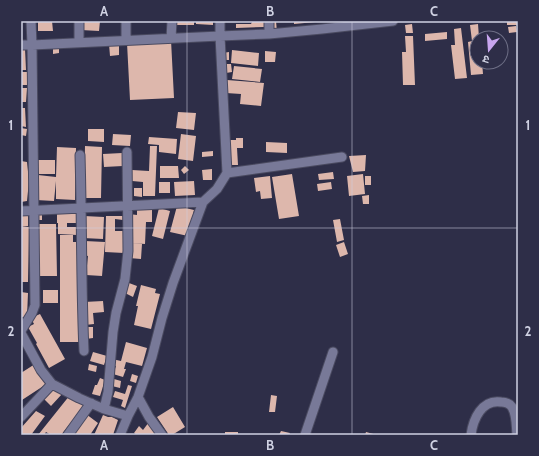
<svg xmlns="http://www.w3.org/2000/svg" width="539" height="456" font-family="Cabin,'Noto Sans Devanagari',sans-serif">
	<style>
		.building { fill: #ddb7ac }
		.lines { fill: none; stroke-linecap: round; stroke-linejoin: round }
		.street-casing { stroke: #4a4a60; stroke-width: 11 }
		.street { stroke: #787998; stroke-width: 9 }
		.grid { fill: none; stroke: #cfd1e2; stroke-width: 1; stroke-opacity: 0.55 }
		.neatline { fill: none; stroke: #cfd1e2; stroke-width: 1.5 }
		.grid-label { font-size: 13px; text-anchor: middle; font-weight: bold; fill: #cfd1e2 }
	</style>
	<rect width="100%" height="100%" fill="#2e2e48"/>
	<path class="building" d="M38,21H52L53,31H38Z
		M81,21H100L99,31L81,30Z
		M177,21H194V25H177Z
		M196,21H213V25L196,24Z
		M263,21H264V27L236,28V24H251L252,22Z
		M270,21H276L277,32H271Z
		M294,21H315V22L294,24Z
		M507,21H518V25H507Z
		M412,24L413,33H406L405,25Z
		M478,24L479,38H477V62H482L483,74L471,75L468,42L472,41L470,25Z
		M516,26L517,32L509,33L508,27Z
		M461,28L467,78L455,79L451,45H455L454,29Z
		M447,32V39L425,41V34Z
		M405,36H413L415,85H403L402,52H406Z
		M171,40L174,98L130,100L127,43Z
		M119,43V55L110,56L109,44Z
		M21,48H25L26,70H21Z
		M53,48H59V53L53,54Z
		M232,50L259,53L258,66L231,63Z
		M265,51L276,52L275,62H265Z
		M229,52V60H223V53Z
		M226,64H231L232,72L226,73Z
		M234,66L262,69L260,82L232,79Z
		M21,72H29V85H21Z
		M227,80L264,83L261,106L240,104L241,94L226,93Z
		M22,88H27L26,102H21Z
		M21,108H25L26,127L21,126Z
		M178,112L196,113L194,130L176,128Z
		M21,128L27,129L26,136L21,135Z
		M88,129H104V142L88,141Z
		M113,134L131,135L130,146L112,145Z
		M181,134L196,136L193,161L178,159Z
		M149,137L177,139L176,154L159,152V145L148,144Z
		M236,138H243V148H237L238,165H230V140H236Z
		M266,142L287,143V153L266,152Z
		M85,146L102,147L101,198H84Z
		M150,146H157L155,196H143V182L132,181V170L149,171Z
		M57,147L76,148L75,200L56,199V181L54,201L36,200L38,175L56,177Z
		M213,151V156L202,157V152Z
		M122,153L123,166L104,167L103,154Z
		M366,155L365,171L353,172L349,156Z
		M37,160H55V174H37Z
		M21,161L27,162L29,181L27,201L21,202Z
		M160,166H178L179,178H160Z
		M185,166L189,170L184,174L181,170Z
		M212,169V180H203L202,170Z
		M333,172L334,179L319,180L318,174Z
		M292,174L299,216L279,219L272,177Z
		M363,174L365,194L349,196L347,176Z
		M270,176L272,198L261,199L260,191L256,192L254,178Z
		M365,176H371V185H365Z
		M194,181L195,195L175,196L174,182Z
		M159,182H170V193H159Z
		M331,182L332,189L318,191L317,184Z
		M134,188H142V197L134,196Z
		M369,195V204H363L362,196Z
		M177,206L194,210L188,236L170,232Z
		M137,207L152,208V222H146L145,244L130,243L129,214L137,215Z
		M159,208L170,211L163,239L152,236Z
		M57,210H76V223H67V227H77V235L58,234V223H57Z
		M38,213H42V220H37Z
		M21,214L28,215V226H21Z
		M84,216L104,217L103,239L83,238Z
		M106,216H123V220L115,219V231H125L124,253L105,252Z
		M340,219L344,240L337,242L333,220Z
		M38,224H56L57,276H39Z
		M21,226L29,227L28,282H21Z
		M60,235H73V242H79V342H60Z
		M85,241L105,242L102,276L86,275L88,256L83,255Z
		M344,242L348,254L340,257L336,245Z
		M130,243L142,244L141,259L129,258Z
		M129,283L137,286L133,297L125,293Z
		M141,285L156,289L155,293L160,294L151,329L134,325L138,306H136Z
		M43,290H58V303H43Z
		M21,292L28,293L27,317H21Z
		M103,301L104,312L93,313L94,324L85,325L84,302Z
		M40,314L65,359L49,368L36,344L37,343L28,327L34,324L31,318Z
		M85,327H93V338L86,339Z
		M126,342L147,348L142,366L126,362L124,369H126L123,377L113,374L116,366L111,365L112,359L121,361Z
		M93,352L107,356L104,365L90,361Z
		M35,364L48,383L22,400L21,399V384L22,383L21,382V373Z
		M89,364L97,366L96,372L88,370Z
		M132,374L138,376L136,383L130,381Z
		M100,378L105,380L100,396L92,394L95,385H97Z
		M114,379L121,381L120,388L112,386Z
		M128,385L132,386L125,408L121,406L123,400L113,397L115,391L125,394Z
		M53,386L62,394L51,406L43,398Z
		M70,395L84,406L61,435H51L46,432L44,435H38Z
		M271,395L277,396L275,412H269Z
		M173,407L185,427L172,435H169L157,417Z
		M36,411L45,416L31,435H21V428Z
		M86,414L98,423L90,435H72Z
		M103,415L108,417H112L118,420L113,435H94Z
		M149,422L157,430L153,435H137L134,433L139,426L143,430Z
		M281,431L290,433L289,435H279Z
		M225,432H238V435H225Z
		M366,432L377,435H365Z"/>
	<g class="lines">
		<defs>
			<path id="street" d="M31,21L32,45L220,36L227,173L217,189L203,202
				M79,21V42
				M126,21V40
				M220,21V36L269,34L322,29L393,21
				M269,21V34
				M171,38L172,21
				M21,45H32L35,305L32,313L21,331
				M127,152L128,251L125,279L116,313L113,332L108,392L104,409L128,416
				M80,155C82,221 81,286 84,351
				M227,173L342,157
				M21,211L203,202L173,283L162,318L152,357L138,397L128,416L120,435
				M21,333L41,370L52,384L79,398L104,409
				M138,397L149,417L162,435
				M21,417L52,384
				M68,435L91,403
				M305,435L333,352
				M471,435C473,419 482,399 501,402C506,402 509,403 512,407C517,415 516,426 517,435"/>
		</defs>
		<use href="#street" class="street-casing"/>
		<use href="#street" class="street"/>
	</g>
	<path class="grid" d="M187,21V435M352,21V435M21,228H518"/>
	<rect width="539" height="456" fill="none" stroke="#2e2e48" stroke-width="44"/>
	<g transform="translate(489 50) rotate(197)"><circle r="19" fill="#2e2e48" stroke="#6e6f86"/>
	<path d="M0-3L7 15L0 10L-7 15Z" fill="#c8a6ef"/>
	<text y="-6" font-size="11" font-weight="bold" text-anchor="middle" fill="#cfd1e2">उ</text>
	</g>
	<rect x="22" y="22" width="495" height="412" class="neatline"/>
	<g class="grid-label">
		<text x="104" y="16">A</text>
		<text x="270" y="16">B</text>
		<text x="434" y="16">C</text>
		<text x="11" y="130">1</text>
		<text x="528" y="130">1</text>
		<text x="11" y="336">2</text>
		<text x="528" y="336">2</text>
		<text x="104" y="450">A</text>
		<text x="270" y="450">B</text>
		<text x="434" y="450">C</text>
	</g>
</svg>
